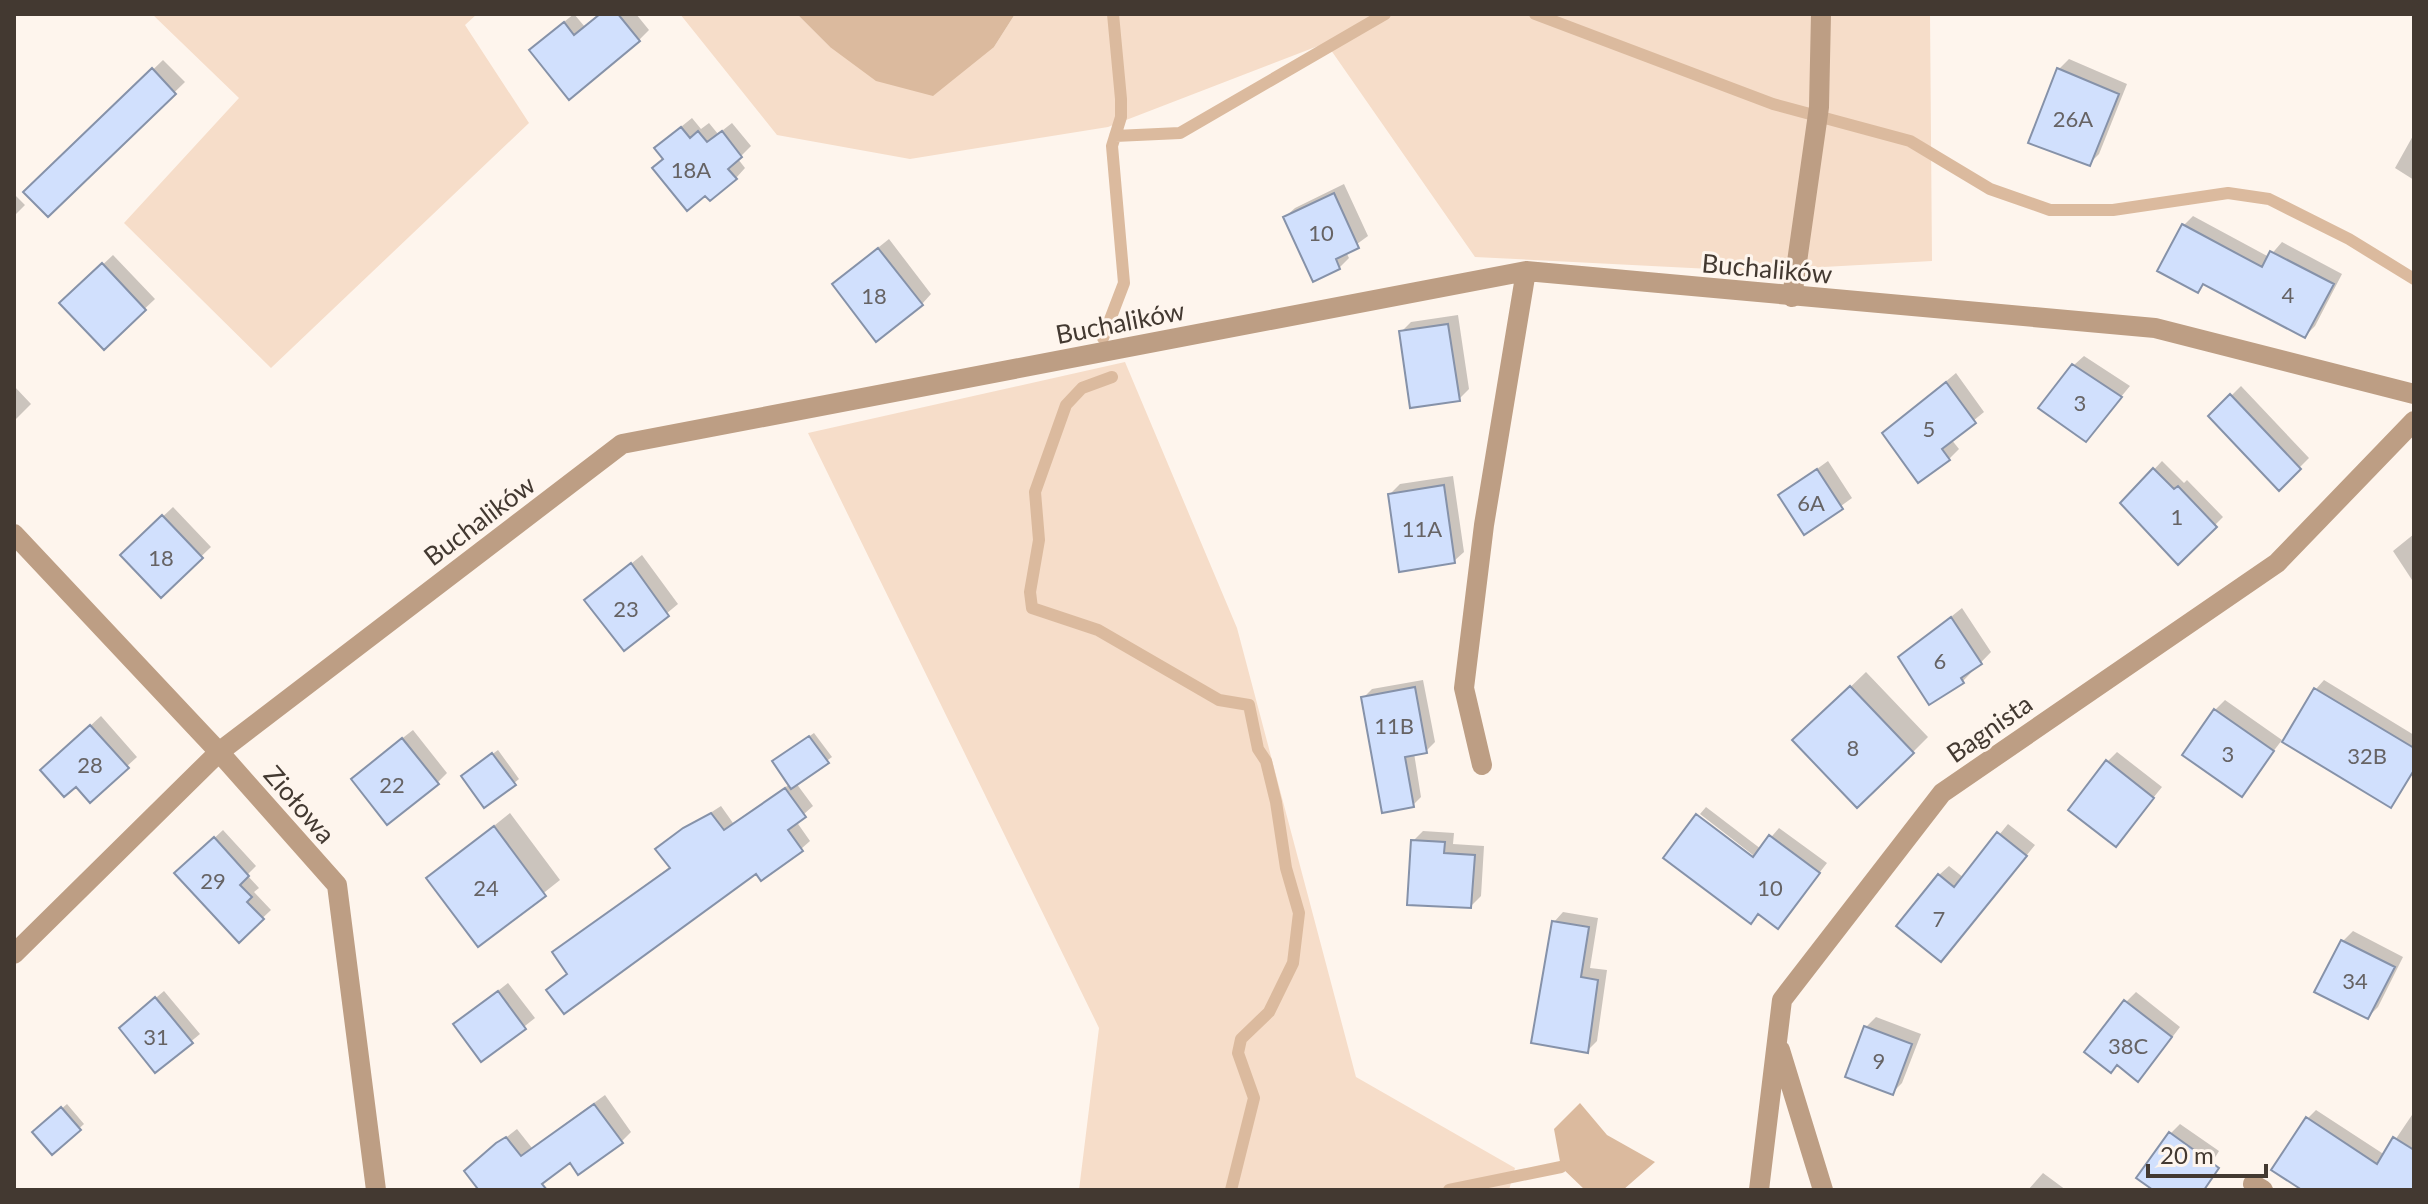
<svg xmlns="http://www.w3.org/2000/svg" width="2428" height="1204" font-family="Lato,sans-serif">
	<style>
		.green { fill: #f6ddc9 }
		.water { fill: #dbba9e }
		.shadow { fill: #0003 }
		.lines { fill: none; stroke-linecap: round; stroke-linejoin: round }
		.stream { stroke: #dbba9e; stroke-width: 12 }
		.building { fill: #d1e0fd; stroke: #8692a9; stroke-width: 2 }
		.service { stroke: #bd9e84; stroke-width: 20 }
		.minor { stroke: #bd9e84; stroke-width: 20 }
		.labels { text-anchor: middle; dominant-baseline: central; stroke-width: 6; stroke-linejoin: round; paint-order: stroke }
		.number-label { font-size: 22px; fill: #666364 }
		.street-label { font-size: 26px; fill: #433931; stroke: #fef5ed }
	</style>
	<rect width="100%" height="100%" fill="#fef5ed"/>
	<path class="green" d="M152,14H477L465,25L529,123L271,368L124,223L239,98Z
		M680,14H797L830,47H994L1015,14H1930L1932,261L1750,271L1475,257L1326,43L1108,127L910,159L777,135Z
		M1125,362L1237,628L1356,1077L1515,1168L1509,1190H1079L1099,1028L808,433Z"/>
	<path class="water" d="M797,14H1015L994,47L933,96L876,81L830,47Z
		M1580,1103L1607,1135L1655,1162L1623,1190H1585L1561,1167L1554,1129Z"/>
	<path class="shadow" d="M574,14L585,27L601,14H636L649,30L639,40H541Z
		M2069,59L2127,84L2099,154L2089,164L2059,69Z
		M163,60L185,82L48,215L26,192Z
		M692,118L701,129L709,123L718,134L732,123L751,146L738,159L745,168L736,178L665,158L666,139Z
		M2414,134V180L2395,168Z
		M1344,184L1368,236L1346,252L1349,258L1339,268L1285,217L1295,208Z
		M14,194L25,205L14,216Z
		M2193,216L2269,257L2282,242L2342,274L2315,326L2305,336L2205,283L2198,291L2183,226Z
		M889,239L931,294L922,304L844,275Z
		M113,255L155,299L104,347L62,303Z
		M1458,315L1469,389L1459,399L1401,332L1411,322Z
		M2084,356L2130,386L2086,439L2074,365Z
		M1956,373L1984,412L1951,439L1959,449L1949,459L1884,433Z
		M14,386L31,404L14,421Z
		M2241,386L2309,458L2279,488L2211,416Z
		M1828,461L1852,498L1805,532L1781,495Z
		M2162,461L2184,483L2187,480L2223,517L2178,562L2123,503Z
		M1453,476L1464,552L1454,561L1390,494L1400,484Z
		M173,507L211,547L161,595L122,555Z
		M2414,534V583L2393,551Z
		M642,555L678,604L625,648L586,600Z
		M1962,608L1991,652L1963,681L1901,657Z
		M1866,672L1928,737L1913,752L1810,726Z
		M1423,680L1435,742L1426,751L1414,753L1421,797L1413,805L1363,698L1372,689Z
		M2324,680L2414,735V772L2390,805L2316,689Z
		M2225,700L2282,740L2241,794L2215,710Z
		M101,716L137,757L90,800L52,761Z
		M413,730L447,773L437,783L363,769Z
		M814,733L832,757L796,783L813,806L796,821L810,841L801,849L756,871L549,990L569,972L555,952L671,866L667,841L721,806L733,823L790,784L779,757Z
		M498,750L519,779L514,783L468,772Z
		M2117,752L2162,787L2116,844L2107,762Z
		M1706,807L1761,849L1779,828L1827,863L1778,926L1760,913L1751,922L1762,862L1700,814Z
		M510,813L560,880L478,945L429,878Z
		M2008,824L2035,845L1941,960L1939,875L1949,866L1964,878Z
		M223,830L256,866L247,875L259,888L254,892L271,910L239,940L177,873Z
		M1423,831L1454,833L1453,844L1484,846L1481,896L1471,906L1413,841Z
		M1563,912L1598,918L1590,968L1607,970L1597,1041L1588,1050L1554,922Z
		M2353,931L2403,957L2378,1007L2368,1017L2343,941Z
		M508,983L535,1018L482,1060L456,1024Z
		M164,991L200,1034L155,1071L130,1020Z
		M2136,992L2180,1027L2148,1069L2118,1063L2126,1002Z
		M1876,1017L1921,1034L1902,1083L1892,1093L1866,1027Z
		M605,1095L631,1132L622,1141L570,1160L531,1190H481L476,1161L517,1129L532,1148Z
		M67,1104L84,1124L52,1153L35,1132Z
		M2316,1110L2385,1155L2414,1112V1190H2306L2307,1119Z
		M2180,1124L2219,1151L2195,1190H2156L2170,1134Z
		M2043,1173L2066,1190H2028Z"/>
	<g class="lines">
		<path class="stream" d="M1535,14L1773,104L1910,141L1990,189L2050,210H2113L2228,193L2269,199L2349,239L2414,279
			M1115,136L1180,133L1385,14
			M1103,338L1124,283L1112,146L1121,117V99L1113,14
			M1112,377L1082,388L1066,405L1035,492L1039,540L1030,592L1032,608L1098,630L1219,700L1249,705L1258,749L1266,761L1276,802L1286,868L1299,913L1293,963L1269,1012L1241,1039L1238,1053L1254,1098L1231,1190
			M1449,1190L1561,1167"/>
	</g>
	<path class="building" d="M600,14H618L640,41L569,100L529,50L564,22L574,35Z
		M152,68L176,94L48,217L23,192Z
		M2057,68L2119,94L2090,166L2028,143Z
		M681,127L690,138L698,131L707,142L722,131L742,157L728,169L737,179L710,201L705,196L687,211L652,168L663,159L654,148Z
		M1334,193L1359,248L1336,259L1340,269L1313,282L1283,217Z
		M2182,224L2262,267L2270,251L2334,284L2305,338L2203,284L2198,293L2157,271Z
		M878,248L923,305L876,342L832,284Z
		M102,263L146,310L104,350L59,303Z
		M1448,324L1460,401L1410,408L1399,331Z
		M2072,364L2122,397L2086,442L2038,408Z
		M1946,382L1976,423L1942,449L1950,460L1918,483L1882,433Z
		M2230,394L2301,469L2279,491L2208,416Z
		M2153,468L2174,489L2178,486L2217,527L2178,565L2120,503Z
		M1817,469L1843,509L1804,535L1778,495Z
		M1444,485L1455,563L1399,572L1388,494Z
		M162,515L203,558L161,598L120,555Z
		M631,563L669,616L624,651L584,600Z
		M1951,617L1982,664L1961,678L1964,683L1929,705L1898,657Z
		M1850,686L1914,753L1857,808L1792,740Z
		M1415,687L1427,753L1405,757L1414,807L1382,813L1361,697Z
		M2314,688L2414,748V770L2391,808L2282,742Z
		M2214,709L2274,751L2242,797L2182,755Z
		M90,725L129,768L90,803L76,787L64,797L40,770Z
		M809,736L829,763L791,789L772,761Z
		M402,738L439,784L387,825L351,779Z
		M492,753L516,785L484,808L461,776Z
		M2106,760L2154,798L2116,847L2068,810Z
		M785,788L806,817L788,830L803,851L761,881L756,874L564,1014L546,990L567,974L552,952L670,868L655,849L683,828L711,813L724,830Z
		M1696,814L1753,857L1769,835L1820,873L1778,929L1758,914L1751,924L1663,858Z
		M494,826L546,896L478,947L426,878Z
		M1997,832L2027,856L1941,962L1896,926L1938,874L1954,887Z
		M214,837L249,876L240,885L252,897L247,902L264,919L239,943L174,873Z
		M1411,840L1445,842L1444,853L1475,855L1471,908L1407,905Z
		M1552,921L1589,927L1581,977L1598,980L1588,1053L1531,1043Z
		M2341,940L2395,967L2368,1019L2314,992Z
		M498,991L526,1029L481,1062L453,1024Z
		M155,997L193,1043L155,1073L119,1028Z
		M2124,1000L2172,1037L2138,1082L2117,1065L2111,1073L2084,1052Z
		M1864,1026L1912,1044L1893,1095L1845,1077Z
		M594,1104L623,1143L578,1175L570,1163L542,1184L547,1190H475L477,1188L464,1171L496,1143L506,1137L521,1156Z
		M61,1107L81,1130L52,1155L32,1132Z
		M2306,1117L2377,1164L2393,1137L2414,1150V1190H2302L2271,1170Z
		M2169,1132L2219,1168L2204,1190H2153L2136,1178Z"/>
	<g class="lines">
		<path class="service" d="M1792,297L1819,107L1821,14"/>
		<path class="minor" d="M14,534L219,752L337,885L376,1190
			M1482,765L1464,688L1484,525L1526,271
			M14,954L219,752L622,444L1526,271L2155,328L2414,394
			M1780,1050L1823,1190
			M2253,1184L2263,1190
			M1759,1190L1782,1000L1942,793L2277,563L2414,421"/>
	</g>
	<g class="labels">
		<g class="number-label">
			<text x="2073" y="118">26A</text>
			<text x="691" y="169">18A</text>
			<text x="1321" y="232">10</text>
			<text x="2288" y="294">4</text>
			<text x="874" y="295">18</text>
			<text x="2080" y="402">3</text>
			<text x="1929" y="428">5</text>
			<text x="1811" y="502">6A</text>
			<text x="2177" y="516">1</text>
			<text x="1422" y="528">11A</text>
			<text x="161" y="557">18</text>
			<text x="626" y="608">23</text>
			<text x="1940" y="660">6</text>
			<text x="1394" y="725">11B</text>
			<text x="1853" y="747">8</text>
			<text x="2228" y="753">3</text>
			<text x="2367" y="755">32B</text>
			<text x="90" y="764">28</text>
			<text x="392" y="784">22</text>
			<text x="213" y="880">29</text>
			<text x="486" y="887">24</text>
			<text x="1770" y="887">10</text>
			<text x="1939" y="918">7</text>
			<text x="2355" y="980">34</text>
			<text x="156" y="1036">31</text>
			<text x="2128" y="1045">38C</text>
			<text x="1879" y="1060">9</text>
		</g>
		<g class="street-label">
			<text transform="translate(1767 268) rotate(5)">Buchalików</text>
			<text transform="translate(1120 322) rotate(-11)">Buchalików</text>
			<text transform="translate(479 520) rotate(-37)">Buchalików</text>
			<text transform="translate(1989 728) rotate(-35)">Bagnista</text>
			<text transform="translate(300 804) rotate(49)">Ziołowa</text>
		</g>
	</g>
	<rect width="2428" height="1204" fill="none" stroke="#433931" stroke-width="32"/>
	<path d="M2148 1164v12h118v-12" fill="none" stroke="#433931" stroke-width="4"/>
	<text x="2160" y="1164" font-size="24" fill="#433931" stroke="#fef5ed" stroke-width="6" paint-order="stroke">20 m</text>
</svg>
